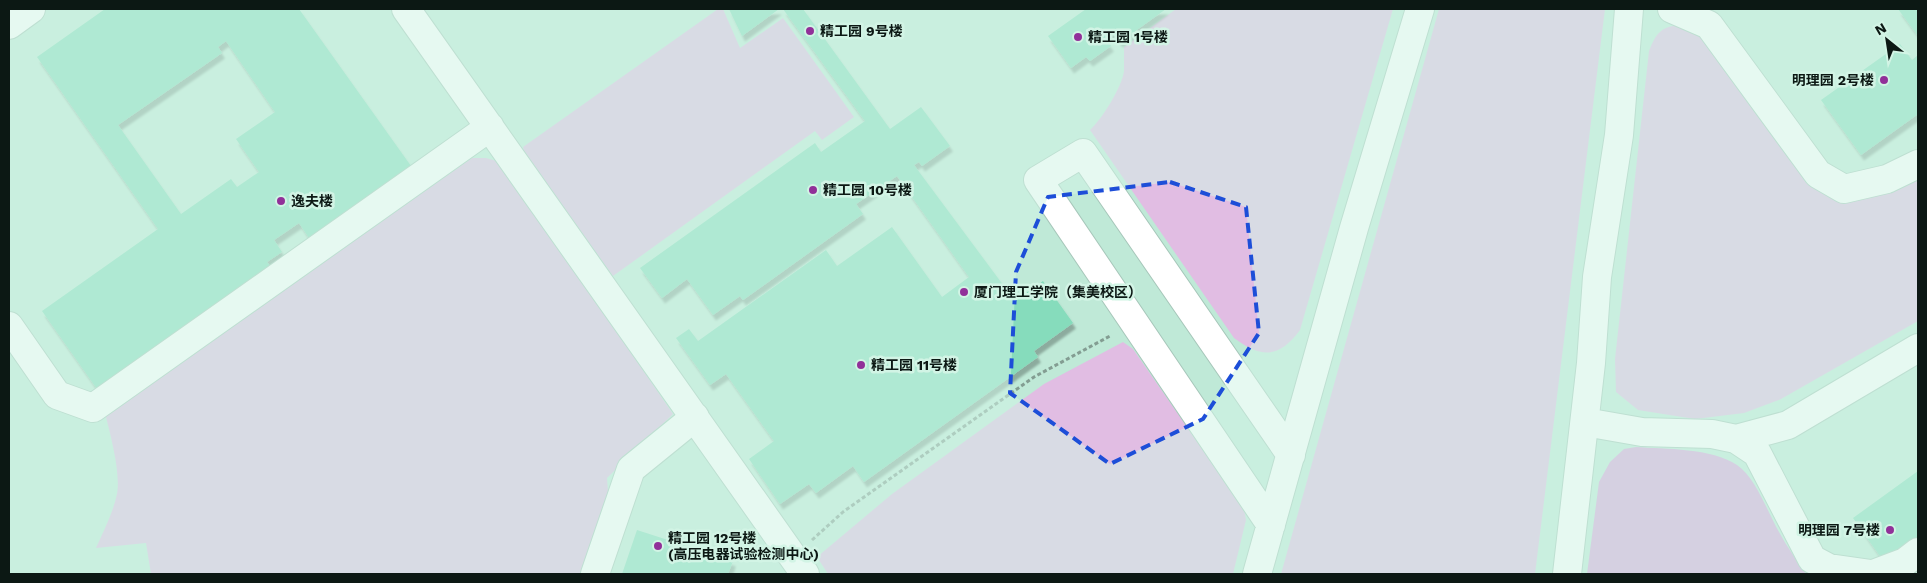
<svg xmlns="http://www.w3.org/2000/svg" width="1927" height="583" font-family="'Work Sans','Noto Sans SC',sans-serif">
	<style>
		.built { fill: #bfe9d7 }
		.green { fill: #e1bde3 }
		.forest { fill: #d9a5dc }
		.building { fill: #86dcbc; fill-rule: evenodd; filter: url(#shadow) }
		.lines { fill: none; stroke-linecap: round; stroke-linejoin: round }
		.minor-casing { stroke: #a7c7ba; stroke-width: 30 }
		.path { stroke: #839d92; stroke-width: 3; stroke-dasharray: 4 2.5; stroke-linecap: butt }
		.minor { stroke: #fff; stroke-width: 28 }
		.marked { fill: none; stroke: #1d4ed8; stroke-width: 4; stroke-dasharray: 10 6; stroke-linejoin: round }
		.poi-dot { fill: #913099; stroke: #d2f4e5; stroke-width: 2 }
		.labels { text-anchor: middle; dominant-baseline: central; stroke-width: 5; stroke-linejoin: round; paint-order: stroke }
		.poi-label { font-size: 14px; font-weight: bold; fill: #0c1814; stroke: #d2f4e5; text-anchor: start }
	</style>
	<defs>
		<filter id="shadow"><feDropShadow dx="3" dy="5.5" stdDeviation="1" flood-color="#0004"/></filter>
	</defs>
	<rect width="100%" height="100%" fill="#d2f4e5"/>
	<path class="built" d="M9,9H1918V574H9Z"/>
	<path class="green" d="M718,9H723L740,48L783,18L854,117L822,140L815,131L613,276L525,155L523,147Z
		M1176,9H1393L1300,330C1279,358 1262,359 1234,338L1090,130C1102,119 1122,87 1124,71C1124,63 1124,55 1124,47Z
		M1439,9H1605L1535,574H1281Z
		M1679,25L1694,29L1705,40L1810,181L1918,178V321L1781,399L1744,413L1695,419L1638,410L1616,392L1615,359L1649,51C1656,34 1660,27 1679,25Z
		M472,158H486L500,162L673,414L607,478L609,506L584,574H151L146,543L96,548C104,530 113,513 117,494C121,473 110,433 105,413Z
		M1123,342L1133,349L1244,509L1246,520L1233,574H828L817,557L892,494L1044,384Z"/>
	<path class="forest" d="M1636,447C1665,449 1712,448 1737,465C1756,478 1768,513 1779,532C1787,547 1797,560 1806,574H1587L1599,482L1610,462L1624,449Z"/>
	<path class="building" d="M105,9H299L411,166L309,238L299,223L274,240L282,252L267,262L276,274L102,396L42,311L158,229L37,57ZM226,41L275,112L236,139L259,172L237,187L231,179L181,214L118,125L222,53L218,47Z
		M729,9H779L742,36Z
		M783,9H803L890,129L921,107L950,146L922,166L919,162L914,165L1015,301L1043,281L1073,323L1034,351L1038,357L864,482L853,466L816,493L809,484L780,504L749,459L774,441L726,374L710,385L676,338L689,329L698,341L826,250L837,266L892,227L942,297L969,277L897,176L856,204L863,214L743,300L740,296L713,315L687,279L662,298L640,268L815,143L821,152L865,121Z
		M1086,9H1166L1120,42L1113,33L1105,39L1111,46L1090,61L1086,57L1071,68L1048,36Z
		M1898,9H1918V36Z
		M1900,44L1912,60L1918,55V114L1861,155L1821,100Z
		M1918,471V543L1887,566L1853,518Z
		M637,530L733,561L728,574H622Z"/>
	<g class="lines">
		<defs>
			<path id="minor" d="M406,9L805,574
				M1672,9L1709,25L1818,174L1844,189L1887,179L1918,164
				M9,25L31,9
				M9,326L57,395L93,408L490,127
				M1585,422L1642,432L1712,434L1736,439L1757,453L1812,559L1829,568L1871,574
				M1736,439L1788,425L1918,348
				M1271,525L1038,180L1083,153L1291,455
				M595,574L631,469L695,417
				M1257,574L1354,228L1420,9
				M1567,574L1591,363L1597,277L1619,135L1629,9
				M1873,574L1905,562L1918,552"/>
		</defs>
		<use href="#minor" class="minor-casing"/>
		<path class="path" d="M812,540L843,512L1034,377L1110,336"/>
		<use href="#minor" class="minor"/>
	</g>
	<path d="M0 0H1927V583H0ZM1170,182L1246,207L1259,333L1203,419L1110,464L1010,393L1016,272L1048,197Z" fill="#d2f4e5" fill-opacity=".55" fill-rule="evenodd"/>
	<path class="marked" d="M1170,182L1246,207L1259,333L1203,419L1110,464L1010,393L1016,272L1048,197Z"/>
	<g class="poi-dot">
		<circle cx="810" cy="31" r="5"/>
		<circle cx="1078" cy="37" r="5"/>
		<circle cx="1884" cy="80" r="5"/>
		<circle cx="813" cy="190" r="5"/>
		<circle cx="281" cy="201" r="5"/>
		<circle cx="964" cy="292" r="5"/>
		<circle cx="861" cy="365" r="5"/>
		<circle cx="1890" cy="530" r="5"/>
		<circle cx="658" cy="546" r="5"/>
	</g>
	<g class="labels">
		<g class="poi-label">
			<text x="820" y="31">精工园 9号楼</text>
			<text x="1088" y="37">精工园 1号楼</text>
			<text x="1874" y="80" text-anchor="end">明理园 2号楼</text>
			<text x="823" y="190">精工园 10号楼</text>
			<text x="291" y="201">逸夫楼</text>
			<text x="974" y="292">厦门理工学院（集美校区）</text>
			<text x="871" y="365">精工园 11号楼</text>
			<text x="1880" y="530" text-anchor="end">明理园 7号楼</text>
			<text x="668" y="538">精工园 12号楼<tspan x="668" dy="16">(高压电器试验检测中心)</tspan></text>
		</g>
	</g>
	<rect width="1927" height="583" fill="none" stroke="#0c1814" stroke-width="20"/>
	<g transform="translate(1887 40) rotate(330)" stroke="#d2f4e5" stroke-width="4" paint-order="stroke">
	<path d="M0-4L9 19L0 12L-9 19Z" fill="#0c1814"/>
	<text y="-8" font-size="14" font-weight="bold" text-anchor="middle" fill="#0c1814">N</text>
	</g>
</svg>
